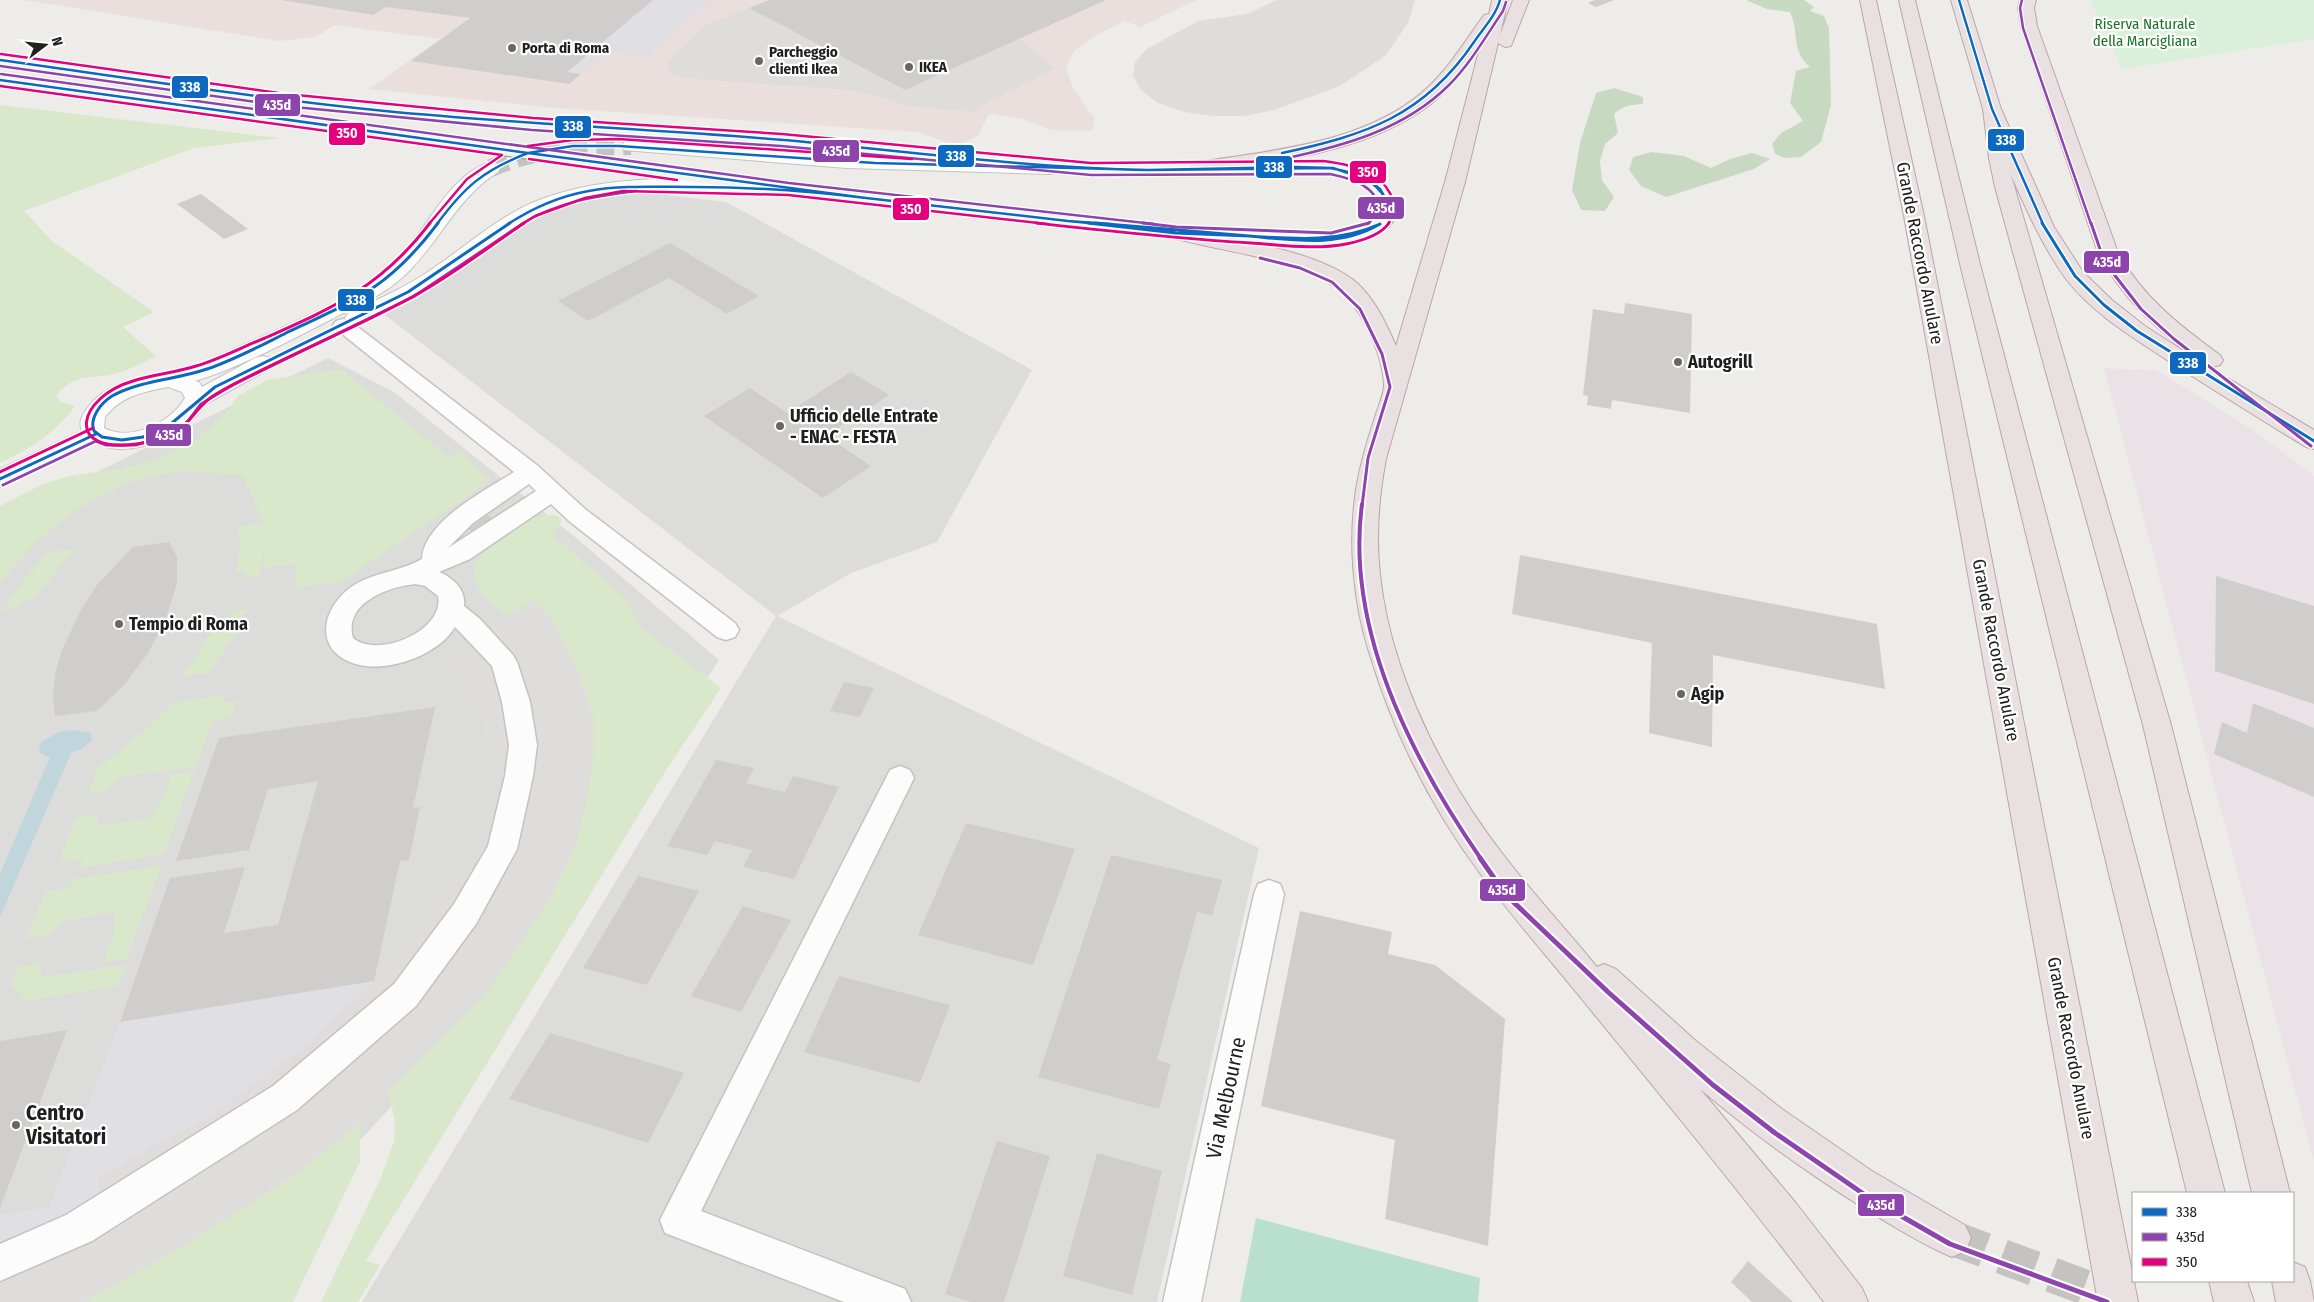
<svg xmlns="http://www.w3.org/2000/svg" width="2314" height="1302" font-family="'Fira Sans Condensed',sans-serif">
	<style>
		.residential { fill: #dcdcda }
		.commercial { fill: #eadfdc }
		.industrial { fill: #eae2e6 }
		.grass { fill: #d9e7cb }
		.forest { fill: #c8d9c1 }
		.park { fill: #daf0db }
		.pitch { fill: #b9dfd1 }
		.parking { fill: #dedddc }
		.plaza { fill: #e0dfe3 }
		.water { fill: #c0d5dc }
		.building { fill: #d0cecc }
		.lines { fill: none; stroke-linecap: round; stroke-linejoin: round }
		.tertiary-tunnel { stroke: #c4c3c1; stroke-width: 18; stroke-dasharray: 18 9; stroke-linecap: butt }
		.motorway-tunnel { stroke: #c4c3c1; stroke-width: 35; stroke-dasharray: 35 18; stroke-linecap: butt }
		.minor-casing { stroke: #c3c3c1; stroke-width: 3 }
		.tertiary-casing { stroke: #c3c3c1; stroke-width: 2 }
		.secondary-casing { stroke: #939583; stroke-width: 2 }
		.motorway-casing { stroke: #bfa3aa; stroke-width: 2 }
		.minor { fill: #fcfcfc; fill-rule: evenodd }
		.tertiary { fill: #fcfcfc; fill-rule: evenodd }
		.secondary { fill: #f2f3ec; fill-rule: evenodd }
		.motorway { fill: #e9e1e1; fill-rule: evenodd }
		.bus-1-far1-casing { stroke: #fff; stroke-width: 5 }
		.bus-1-casing { stroke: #fff; stroke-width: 6 }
		.bus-2-far3-casing { stroke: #fff; stroke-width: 5 }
		.bus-2-far2-casing { stroke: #fff; stroke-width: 6 }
		.bus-2-far1-casing { stroke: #fff; stroke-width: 8 }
		.bus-2-casing { stroke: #fff; stroke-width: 9 }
		.bus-3-far1-casing { stroke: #fff; stroke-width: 5 }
		.bus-3-casing { stroke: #fff; stroke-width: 6 }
		.bus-1-far1 { stroke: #0c69bf; stroke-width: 2.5 }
		.bus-1 { stroke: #0c69bf; stroke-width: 3 }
		.bus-2-far3 { stroke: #8e44ad; stroke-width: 2.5 }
		.bus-2-far2 { stroke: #8e44ad; stroke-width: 3 }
		.bus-2-far1 { stroke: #8e44ad; stroke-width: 4 }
		.bus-2 { stroke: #8e44ad; stroke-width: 5 }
		.bus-3-far1 { stroke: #e5007d; stroke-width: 2.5 }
		.bus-3 { stroke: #e5007d; stroke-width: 3 }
		.poi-dot { fill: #686766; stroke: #fff; stroke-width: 2 }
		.labels { text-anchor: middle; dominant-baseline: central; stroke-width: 4.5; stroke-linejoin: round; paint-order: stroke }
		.far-park-label { font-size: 15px; fill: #197226; stroke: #fff }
		.far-poi-label { font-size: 15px; font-weight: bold; fill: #202020; stroke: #fff; text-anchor: start }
		.street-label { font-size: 18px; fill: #202020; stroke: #fff }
		.poi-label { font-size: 18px; font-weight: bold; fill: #202020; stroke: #fff; text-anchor: start }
		.near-street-label { font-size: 21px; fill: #202020; stroke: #fff }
		.near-poi-label { font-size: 21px; font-weight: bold; fill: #202020; stroke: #fff; text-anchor: start }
		.line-badge { stroke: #fff; stroke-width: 2 }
		.badge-label { font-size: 14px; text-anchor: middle; font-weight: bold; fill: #fff }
	</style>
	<rect width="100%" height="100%" fill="#edece9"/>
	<path class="residential" d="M658,194L726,202L1032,370L937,542L851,573L777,616L1259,848L1157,1302H362L776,616L385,315L430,289L487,247L543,214L579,200L606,195Z
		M328,358L394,392L575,537L719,660L518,970L284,1222L127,1302H0V520Z"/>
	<path class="commercial" d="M24,0H1197L1140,27L1125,21L1098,34L1074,51L1066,69L1074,90L1095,119L1092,131L1050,130L1022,119L989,114L978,136L957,146L918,132L553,108L369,89L440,39L335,25L316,37L279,41Z"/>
	<path class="industrial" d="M2104,368L2158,371L2253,430L2314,476V1162Z"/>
	<path class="grass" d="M0,105L279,138L194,148L24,211L53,242L154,312L123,327L156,356C146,361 135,367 124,371C95,382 80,369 56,395L61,402L75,406C56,433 30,449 0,463Z
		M341,369L450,458L460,451L490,481L341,582L294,588L297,564L263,568L265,531L264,548L259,576L244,577L246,571L236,572L240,546L238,526L264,523L242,475C222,474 200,471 180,472C110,476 40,529 0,584V506L43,484L70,476L123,468L156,459L196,440L228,410L238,396L267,380Z
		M550,515L558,516L562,520L553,535L627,600L641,628L721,688L668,767L366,1261L380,1265L358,1302H321L379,1182L394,1142L395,1120L388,1092L482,999L550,899L573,852L586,805L593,756V716L534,600L506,616C498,608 484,598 478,588C463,563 499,532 520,523C529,518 540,516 550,515Z
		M74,549L33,600L23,601L18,608L2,611L24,580L48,552Z
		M248,609L231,641L208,673L180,677L200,651L219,620L229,619L232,612Z
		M226,695L224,703L237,701L231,718L214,720L195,767L119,777L108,791L88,793L99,766L143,732L174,702Z
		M194,771L164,854L79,868L81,859L60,862V858L76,818L98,814V825L149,819L165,795L171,774Z
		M161,866L127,959L103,962L113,936L115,912L60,922L50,936L26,938L43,897L47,891L69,888L73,879Z
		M40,964L42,977L126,965L118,986L23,1001L20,993L11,985L17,967Z
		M360,1123V1161L293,1302H83L182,1247L297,1173Z"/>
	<path class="forest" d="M1746,0H1804L1814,7L1810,11L1824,16L1829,28L1831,105L1821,142L1801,157L1785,158L1775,154L1772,144L1781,133L1803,121L1790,103L1796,71L1810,67C1790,50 1800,33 1790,12L1767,9Z
		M1614,88L1643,97V104C1631,105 1623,105 1614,114L1618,133L1605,144L1600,161L1602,180L1614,197L1605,211L1581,210L1572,190L1580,143L1596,93Z
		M1652,152L1684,156L1711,168L1730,159L1752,153L1770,159L1754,169L1666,197L1641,186L1629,170L1633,157Z"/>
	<path class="park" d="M2090,0H2314V39L2122,69Z"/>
	<path class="pitch" d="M1256,1218L1480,1278L1478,1302H1240Z"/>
	<path class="parking" d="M1276,0H1415L1408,23L1385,56L1340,86L1274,110L1245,116H1214L1184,112L1158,103L1141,90L1133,76L1135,62L1147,49L1198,21L1247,14Z
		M749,8L905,90L1020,39L1055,69L977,108L974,112L906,106L879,96L848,90L683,78L673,75L668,70L667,64L671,58L706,25Z
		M534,600L555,624L579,674L593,716V756L586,805L573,852L550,899L482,999L388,1092L360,1123L297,1173L182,1247L83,1302H0V1252L105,1205L98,1177L214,1113L310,1043L403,953L429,921L457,873H486L515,747L488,756L485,722L469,684L463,671L450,657Z"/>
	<path class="plaza" d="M653,0H712L648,57L606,51L581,74L567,72Z
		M374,981L310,1043L214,1113L98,1177L102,1203L0,1250V1215L49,1207L120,1022Z"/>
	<path class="water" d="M72,730L91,733L92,740L81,749L71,753L0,917V874L50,757L43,755L39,751L41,742L60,732Z"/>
	<path class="building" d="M281,0H653L567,72L581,74L569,84L411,61L470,18L386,7L373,15Z
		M769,0H1106L905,90L749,8Z
		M1595,0H1614L1596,7L1588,3Z
		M201,194L248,229L224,239L177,204Z
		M670,243L759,296L727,314L669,278L588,321L558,301Z
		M1625,303L1692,314L1690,413L1612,400L1611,409L1587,405L1588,396L1583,395L1593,309L1624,314Z
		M851,372L889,395L826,436L871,466L823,498L704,416L750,388L787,413Z
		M487,515L495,519L477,534L468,529Z
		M169,542L177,557V583L166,618L148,653L125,684L97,711L55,716L53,697L55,674L62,650L82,608L97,585L133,547Z
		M1520,555L1877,624L1885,689L1713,655L1712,747L1649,733L1652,643L1512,614Z
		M2216,576L2314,606V704L2215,671Z
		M844,682L874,688L860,717L830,711Z
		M2253,703L2314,728V797L2214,754L2222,722L2247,733Z
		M435,707L413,808L420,807L409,860L400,861L374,981L120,1022L170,878L245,867L224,933L278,925L318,781L268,789L249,850L176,861L219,738Z
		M716,760L754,768L746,783L785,792L793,776L839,787L794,879L743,867L752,850L715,841L707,855L667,846Z
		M966,823L1075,849L1033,965L918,935Z
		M1111,855L1222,880L1212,916L1197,912L1157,1060L1171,1064L1159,1109L1038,1077Z
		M638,876L699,891L647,985L583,968Z
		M743,906L791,920L741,1012L691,996Z
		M1300,911L1392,932L1388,954L1435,965L1505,1019L1488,1246L1385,1219L1395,1140L1261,1106Z
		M839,976L950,1005L920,1083L804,1052Z
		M67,1030L0,1208V1041Z
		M550,1033L684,1073L648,1143L509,1099Z
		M997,1141L1050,1156L1004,1302H971L945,1294Z
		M1097,1153L1162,1171L1132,1295L1063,1276Z
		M1748,1261L1793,1302H1752L1731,1282Z"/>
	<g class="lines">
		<path class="tertiary-tunnel" d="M491,168C536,148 582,147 631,146"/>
		<path class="motorway-tunnel" d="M1952,1238L2125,1302"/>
		<defs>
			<path id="minor" d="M343,319L350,321L538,466L585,509L735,623L739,630L735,637L726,640L717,637L569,521L551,504L470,559L439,572C453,578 466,589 464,606L480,619L513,655L517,662L530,702L537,745L533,776L517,849L476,924L416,1006L297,1110L92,1241L0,1281V1244L66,1215L273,1086L394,984L454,904L488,846L505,776L509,745L502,702L492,666L455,627C439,654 391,672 360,665C318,656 317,617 346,591C368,572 398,573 422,559C424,521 486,490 514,472L336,329L333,325L336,321ZM529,484L536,491L448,548L473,523ZM415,584L425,586L438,596C445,631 378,659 353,638C343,603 388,587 415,584Z
				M900,766L910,770L914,778L701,1211L905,1289L911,1302H844L665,1233L660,1220L890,770Z
				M1269,880L1280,884L1284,894L1201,1302H1163L1254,894L1258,884Z"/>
			<path id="tertiary" d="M631,140L847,156L1050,162L1057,164L1059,168L1057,172L1050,174L847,168L624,150L622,146L624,142Z
				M491,162L498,164L500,168L498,172C456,199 441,240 407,273C385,295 357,306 330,320C287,342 241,367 195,381L199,382L202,387L255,358L263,356L271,358L274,363L271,368L204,405C188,435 127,461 96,443L0,487V469L82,431C78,422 82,415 88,407C112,375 153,380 187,368C210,360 232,350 254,340C303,318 371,292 406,251C429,223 453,172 491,162ZM168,387L182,392L185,398C171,423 130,442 104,428L105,417C121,396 143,392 168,387Z
				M654,179L770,183L777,185L780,189L777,193L770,195C697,191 618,180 548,210C513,225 484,251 453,273C433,288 410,300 387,311C375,317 362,326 348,323L345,318L348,313C375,301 402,289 426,273C462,250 494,219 534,202C573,186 613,181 654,179Z"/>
			<path id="secondary" d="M0,55L285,95L533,119L781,135L1091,163L1330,162L1366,171L1384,182L1397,202L1398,213L1389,227L1375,235L1332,245L1176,239L788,195L0,85V75C170,98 340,122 510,145C634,162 758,180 882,194C1001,207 1120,225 1240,229C1267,231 1310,236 1336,232C1403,222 1383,182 1330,174L1091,175L781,145L533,129L285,105L0,65Z"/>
			<path id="motorway" d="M1492,0H1508L1500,35L1513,0H1529L1511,46L1505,47L1498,43L1465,182L1386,459C1381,485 1378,511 1378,538C1378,650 1437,770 1505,857C1534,895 1567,930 1597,967L1604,964L1616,969L1696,1041L1782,1109L1872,1171L1965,1225L1971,1238L1965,1251L1952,1257C1923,1245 1895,1227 1868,1211C1809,1174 1753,1134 1700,1089L1795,1202L1862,1288L1868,1302H1824C1750,1204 1672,1109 1594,1014C1557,968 1517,923 1482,876C1432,809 1393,732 1369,652C1353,602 1348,542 1356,490C1360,465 1367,441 1375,417C1378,407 1384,394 1384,385C1383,363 1373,338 1363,320C1340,276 1294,265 1249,255C1222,249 1195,244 1169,237L1166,233L1169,229L1176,227C1226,238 1330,251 1363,289C1378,306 1387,325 1396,346L1445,182L1481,43C1466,66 1449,90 1427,107C1362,154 1275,161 1198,174L1191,172L1189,168L1191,164L1198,162C1271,151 1353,144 1414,99C1444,77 1463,44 1484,15L1489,14Z
				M1860,0H1876L1924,216L2138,1302H2098L1904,216Z
				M1899,0H1915L1981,268L2225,1193H2187L1961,268Z
				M1951,0H1967L2001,109L2054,227L2083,272L2112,300L2145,326L2196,359C2155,328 2120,297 2097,250L2021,26L2018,8L2020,0H2036L2034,8L2037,26L2117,250C2141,296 2179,325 2220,355L2223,360L2220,365L2212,367L2206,365L2314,430V449L2306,447C2260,419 2215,391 2170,362C2134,338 2093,314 2066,279C2043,247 2027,211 2011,175L2171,725L2290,1193H2252L2143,725L1995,187L1989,158L1983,109Z
				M2293,1262L2305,1267L2310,1281L2314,1302H2276L2272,1281H2293Z
				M2209,1281H2247L2254,1302H2214Z"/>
		</defs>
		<use href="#minor" class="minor-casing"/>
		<use href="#tertiary" class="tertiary-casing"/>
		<use href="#secondary" class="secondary-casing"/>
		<use href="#motorway" class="motorway-casing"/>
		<use href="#minor" class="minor"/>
		<use href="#tertiary" class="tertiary"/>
		<use href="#secondary" class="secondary"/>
		<use href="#motorway" class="motorway"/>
		<defs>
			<path id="bus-1-far1" d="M1959,0L1992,109L2043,224
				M0,60C128,78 256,98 385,111C518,124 651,129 784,140C905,151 1026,168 1148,170
				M0,80L528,153
				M528,153L866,198
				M528,153L573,146H619L875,163L1148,170
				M1282,153C1366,135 1424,116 1474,42C1483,29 1496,15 1500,0
				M1148,170L1297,167L1333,168L1369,180L1380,189L1387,201
				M1148,170L1330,168C1354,172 1375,179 1387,201
				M866,198L1068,221
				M866,198L1068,221
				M1068,221L1110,224
				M1068,221L1099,224
				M437,224C465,186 484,170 528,153
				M508,224C574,181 621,187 695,187C754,187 807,191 866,198"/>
			<path id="bus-1" d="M438,223C390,287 356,300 286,333C260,346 234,360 207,369C175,380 141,380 112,396C101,403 89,418 94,431L102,437L122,440L143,437L166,428L215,387L408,292L510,223
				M1088,223L1176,233L1249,236
				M1095,223L1249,236
				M2042,223L2075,276L2104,305L2137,331L2314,441
				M1249,236C1294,239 1338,243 1380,224
				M1249,236C1294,240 1339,248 1380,224
				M0,479L96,434"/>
			<path id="bus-2-far3" d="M2022,0L2020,8L2023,28L2091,224
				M0,66L284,106L532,130L781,146L1091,175L1330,174C1354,179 1376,186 1382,212L1367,224
				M1,74L789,183L1154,224
				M1283,159C1343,146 1404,130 1449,85C1470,64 1486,36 1503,11L1506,2
				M522,224C556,202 596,196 636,191"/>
			<path id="bus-2-far2" d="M1143,223L1176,227L1331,233L1369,223
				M2091,223L2101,252L2113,273L2141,309L2174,339L2311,446
				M1260,258L1300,268L1332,282L1360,309L1382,354L1390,387L1368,458L1362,506
				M3,485L96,441L106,445H136L171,434L186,424L201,404L234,384L413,297L524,223"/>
			<path id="bus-2-far1" d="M1362,504C1345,630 1412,759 1481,859"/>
			<path id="bus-2" d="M1480,858L1506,895L1608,992L1713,1085L1775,1133L1868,1197L1950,1244L2107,1302"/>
			<path id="bus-3-far1" d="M1,54L286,94L533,118L782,134L1091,163L1324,161C1338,163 1353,165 1366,171C1386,181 1403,203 1388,224
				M0,86L502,155L467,179L429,224
				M528,146L573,140L619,139L912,159
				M529,159L677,180
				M522,224L535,216L585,198L623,191L788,195L1047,224"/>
			<path id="bus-3" d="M430,223C382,286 335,307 265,338C242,347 220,359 196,366C175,373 153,374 133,381C78,397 63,454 136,444C155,442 177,433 190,419C198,410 205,400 216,394C280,358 348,332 412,297C450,277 488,247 524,223
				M1036,223C1108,231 1179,239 1251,243C1282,245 1316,250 1346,244C1361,241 1380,236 1389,223
				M0,472L93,428"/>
		</defs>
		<use href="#bus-1-far1" class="bus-1-far1-casing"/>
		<use href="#bus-1" class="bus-1-casing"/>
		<use href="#bus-2-far3" class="bus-2-far3-casing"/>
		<use href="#bus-2-far2" class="bus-2-far2-casing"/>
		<use href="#bus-2-far1" class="bus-2-far1-casing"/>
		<use href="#bus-2" class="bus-2-casing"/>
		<use href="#bus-3-far1" class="bus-3-far1-casing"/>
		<use href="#bus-3" class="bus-3-casing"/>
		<use href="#bus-1-far1" class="bus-1-far1"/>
		<use href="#bus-1" class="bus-1"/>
		<use href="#bus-2-far3" class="bus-2-far3"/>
		<use href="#bus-2-far2" class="bus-2-far2"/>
		<use href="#bus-2-far1" class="bus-2-far1"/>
		<use href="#bus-2" class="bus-2"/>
		<use href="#bus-3-far1" class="bus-3-far1"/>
		<use href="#bus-3" class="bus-3"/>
	</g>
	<g class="poi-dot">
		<circle cx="512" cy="48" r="5"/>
		<circle cx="759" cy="61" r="5"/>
		<circle cx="909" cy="67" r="5"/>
		<circle cx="1678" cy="362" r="5"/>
		<circle cx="780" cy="426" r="5"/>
		<circle cx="119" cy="624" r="5"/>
		<circle cx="1681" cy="694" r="5"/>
		<circle cx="16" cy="1125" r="5"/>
	</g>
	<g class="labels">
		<g class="far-park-label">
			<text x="2145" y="24">Riserva Naturale<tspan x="2145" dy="17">della Marcigliana</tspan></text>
		</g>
		<g class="far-poi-label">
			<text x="522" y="48">Porta di Roma</text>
			<text x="769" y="52">Parcheggio<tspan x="769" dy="17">clienti Ikea</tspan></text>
			<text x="919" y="67">IKEA</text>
		</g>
		<g class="street-label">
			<text transform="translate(1920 253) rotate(79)">Grande Raccordo Anulare</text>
			<text transform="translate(1996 650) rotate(79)">Grande Raccordo Anulare</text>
			<text transform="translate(2071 1048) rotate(79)">Grande Raccordo Anulare</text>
		</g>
		<g class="poi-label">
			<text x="1688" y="362">Autogrill</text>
			<text x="790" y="416">Ufficio delle Entrate<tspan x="790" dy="21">- ENAC - FESTA</tspan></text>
			<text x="129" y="624">Tempio di Roma</text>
			<text x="1691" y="694">Agip</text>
		</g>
		<g class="near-street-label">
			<text transform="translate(1226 1098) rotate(-78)">Via Melbourne</text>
		</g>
		<g class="near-poi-label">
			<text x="26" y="1113">Centro<tspan x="26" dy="24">Visitatori</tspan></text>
		</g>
	</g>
	<g class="line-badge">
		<rect x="171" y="75" width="38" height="24" rx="5" fill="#0c69bf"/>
		<rect x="254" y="93" width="47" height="24" rx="5" fill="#8e44ad"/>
		<rect x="554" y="115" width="38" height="24" rx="5" fill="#0c69bf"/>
		<rect x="328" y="122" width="38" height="24" rx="5" fill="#e5007d"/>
		<rect x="1987" y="128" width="38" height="24" rx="5" fill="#0c69bf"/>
		<rect x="812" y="139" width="48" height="24" rx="5" fill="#8e44ad"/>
		<rect x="937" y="144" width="38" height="24" rx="5" fill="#0c69bf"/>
		<rect x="1255" y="155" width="38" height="24" rx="5" fill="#0c69bf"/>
		<rect x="1349" y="160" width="38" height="24" rx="5" fill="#e5007d"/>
		<rect x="1357" y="196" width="48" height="24" rx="5" fill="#8e44ad"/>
		<rect x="892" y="197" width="38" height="24" rx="5" fill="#e5007d"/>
		<rect x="2083" y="250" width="47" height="24" rx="5" fill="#8e44ad"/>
		<rect x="337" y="288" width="38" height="24" rx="5" fill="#0c69bf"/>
		<rect x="2169" y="351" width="38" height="24" rx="5" fill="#0c69bf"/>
		<rect x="145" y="423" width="47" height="24" rx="5" fill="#8e44ad"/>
		<rect x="1479" y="878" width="47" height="24" rx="5" fill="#8e44ad"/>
		<rect x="1857" y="1193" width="48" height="24" rx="5" fill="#8e44ad"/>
	</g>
	<g class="badge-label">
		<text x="190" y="92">338</text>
		<text x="277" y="110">435d</text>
		<text x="573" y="131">338</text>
		<text x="347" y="138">350</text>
		<text x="2006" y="145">338</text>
		<text x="836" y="156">435d</text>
		<text x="956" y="161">338</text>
		<text x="1274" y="172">338</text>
		<text x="1368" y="177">350</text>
		<text x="1381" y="213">435d</text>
		<text x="911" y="214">350</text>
		<text x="2107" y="267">435d</text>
		<text x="356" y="305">338</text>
		<text x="2188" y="368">338</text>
		<text x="169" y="440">435d</text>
		<text x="1502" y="895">435d</text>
		<text x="1881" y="1210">435d</text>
	</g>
	<rect x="2132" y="1192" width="162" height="90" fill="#ffffff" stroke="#a6a6a6"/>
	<rect x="2142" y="1208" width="25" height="8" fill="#0c69bf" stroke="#a6a6a6"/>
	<text x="2176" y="1217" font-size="15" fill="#202020">338</text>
	<rect x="2142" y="1233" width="25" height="8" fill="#8e44ad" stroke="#a6a6a6"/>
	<text x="2176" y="1242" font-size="15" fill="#202020">435d</text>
	<rect x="2142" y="1258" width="25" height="8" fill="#e5007d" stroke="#a6a6a6"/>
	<text x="2176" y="1267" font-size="15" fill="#202020">350</text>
	<g transform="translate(45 45) rotate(74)" stroke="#ffffff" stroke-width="4" paint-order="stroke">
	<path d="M0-4L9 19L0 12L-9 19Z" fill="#202020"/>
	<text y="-8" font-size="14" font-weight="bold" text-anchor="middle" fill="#202020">N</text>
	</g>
</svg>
